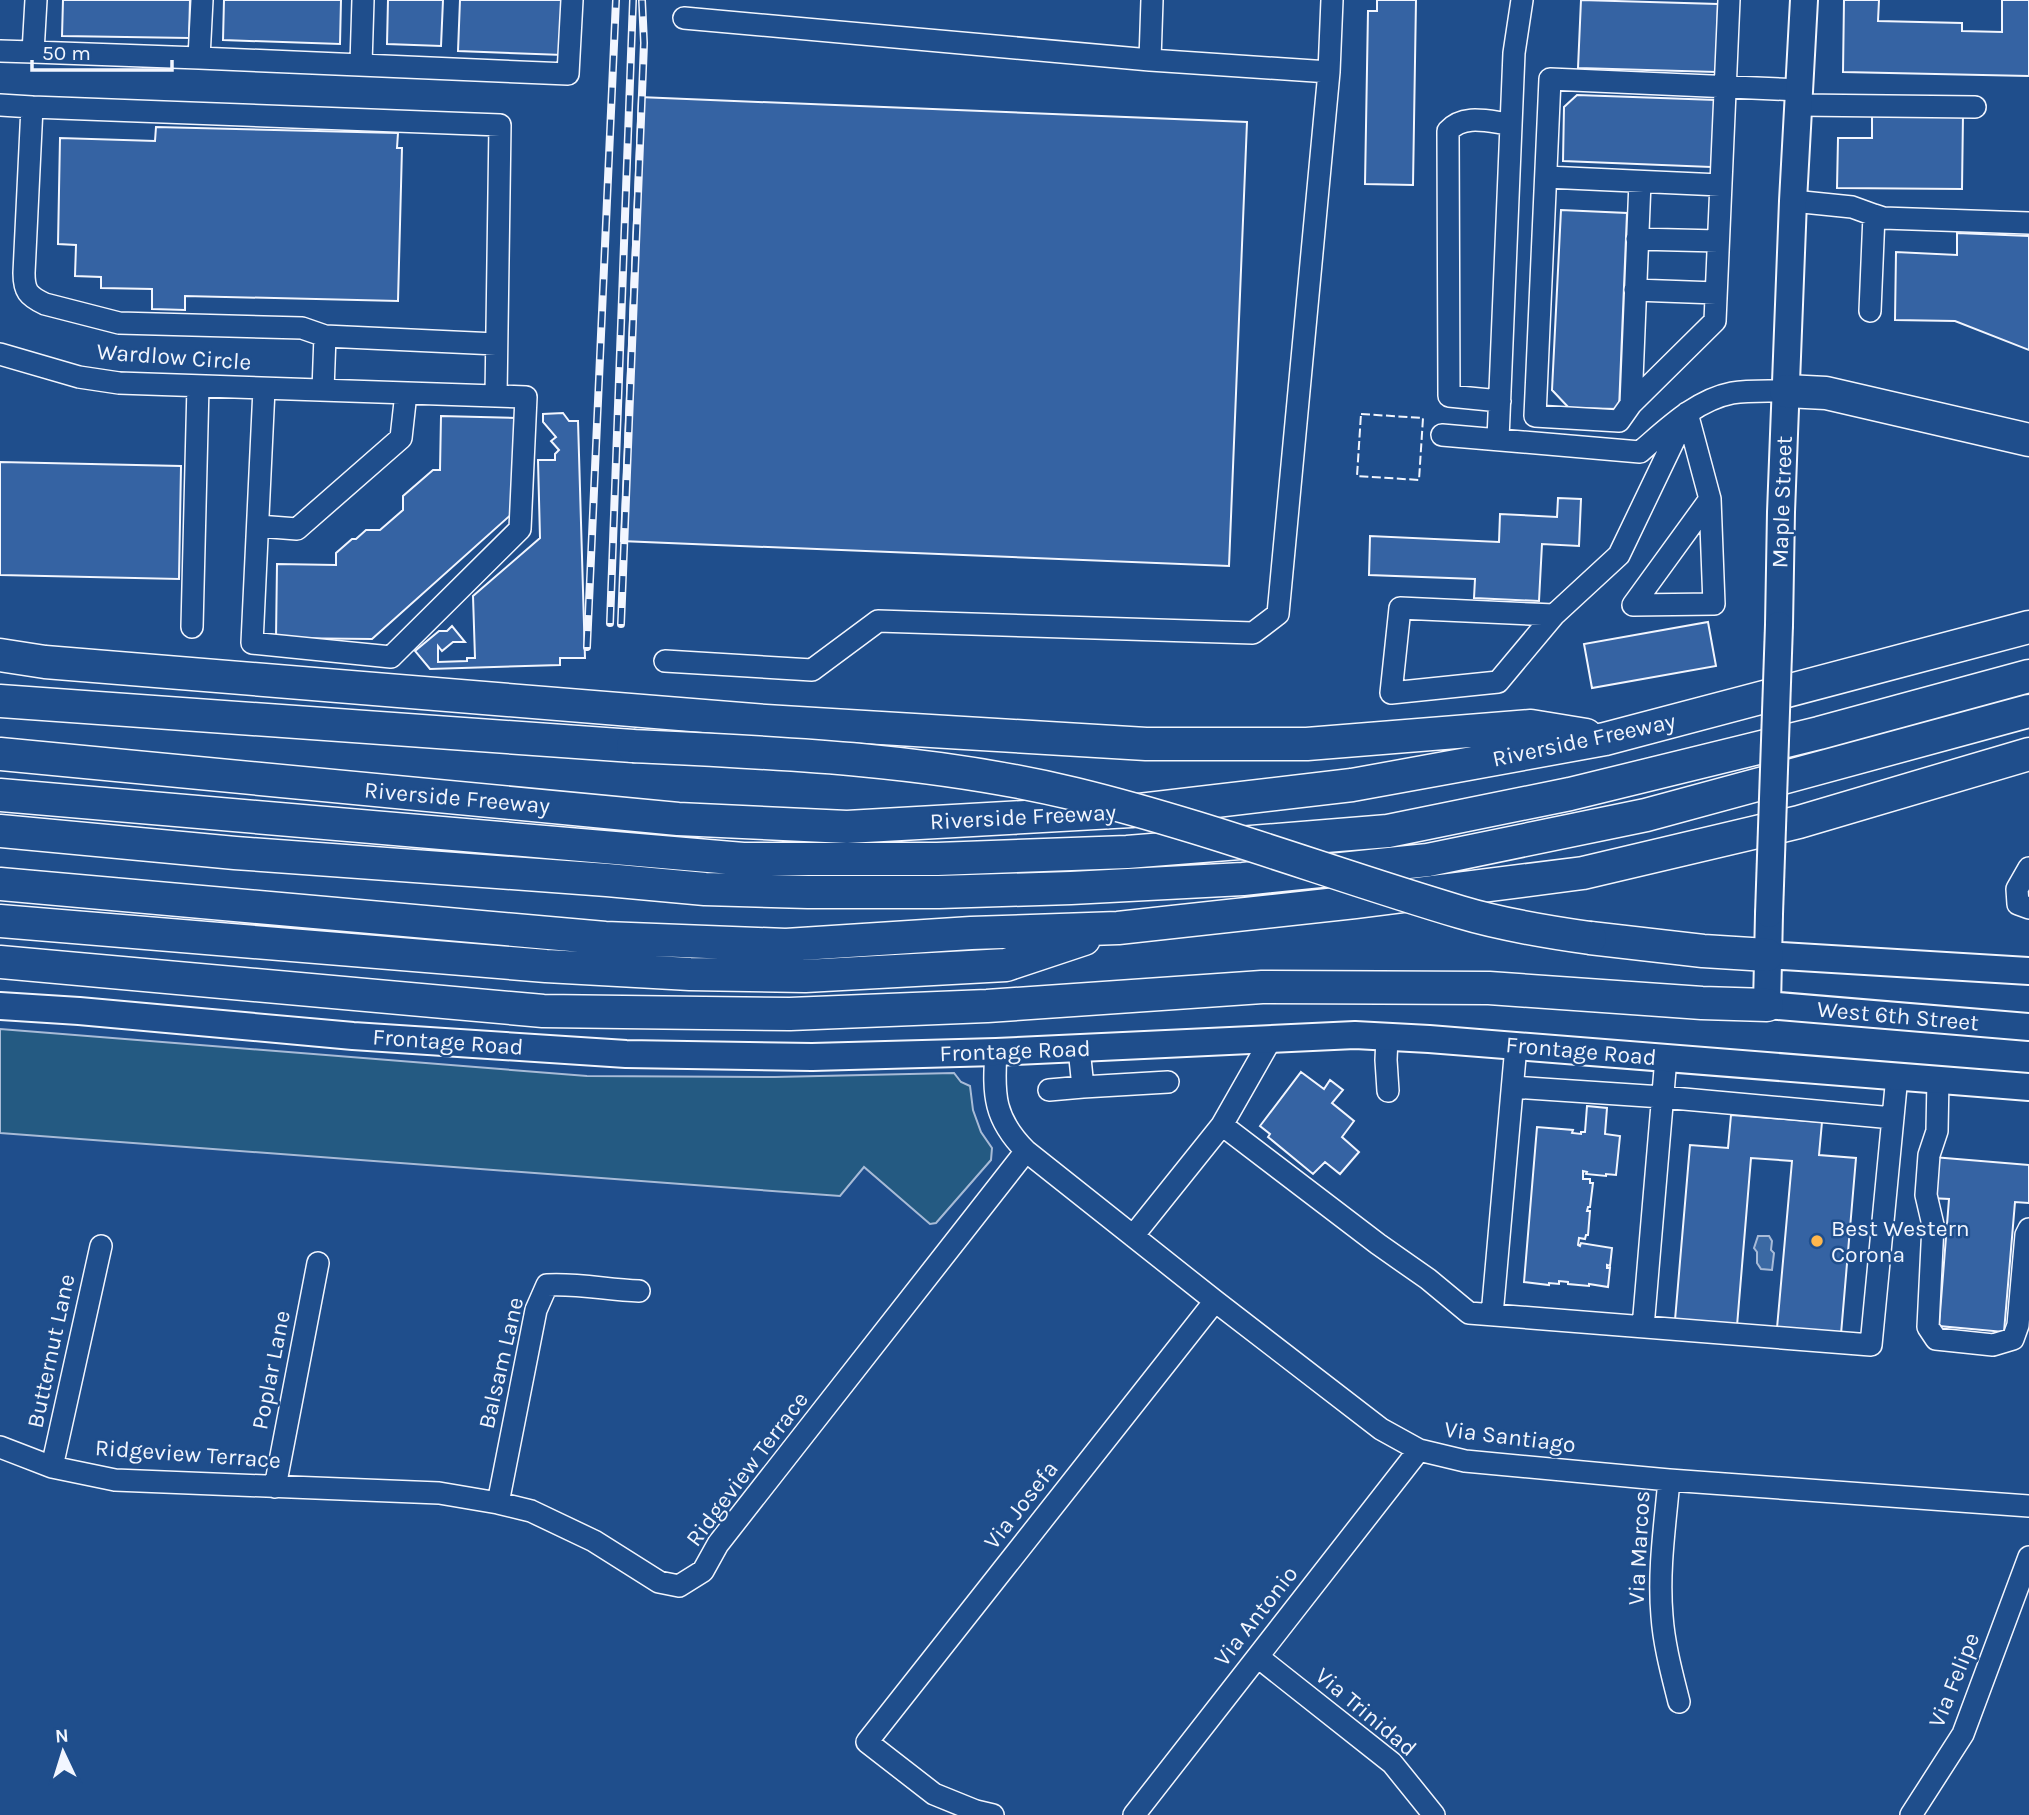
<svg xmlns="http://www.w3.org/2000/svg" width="2029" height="1815" font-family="Karla,sans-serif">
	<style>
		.green { fill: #245a82; stroke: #a8bbd7; stroke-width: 2 }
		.water { fill: #3b69a3; stroke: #a8bbd7; stroke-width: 2 }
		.building { fill: #3563a3; stroke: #f2f6ff; stroke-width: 2 }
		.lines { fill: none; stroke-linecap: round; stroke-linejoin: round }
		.minor-casing { stroke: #f2f6ff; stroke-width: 24 }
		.major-casing { stroke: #f2f6ff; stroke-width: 30 }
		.highway-casing { stroke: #f2f6ff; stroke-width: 35 }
		.minor { stroke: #1f4e8c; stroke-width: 21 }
		.major { stroke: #1f4e8c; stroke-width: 26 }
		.highway { stroke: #1f4e8c; stroke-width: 32 }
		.rail-casing { stroke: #f2f6ff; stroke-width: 8 }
		.rail { stroke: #1f4e8c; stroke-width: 5; stroke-dasharray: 16; stroke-linecap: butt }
		.major-bridge-casing { stroke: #f2f6ff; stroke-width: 30; stroke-linecap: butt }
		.highway-bridge-casing { stroke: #f2f6ff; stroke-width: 35; stroke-linecap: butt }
		.major-bridge { stroke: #1f4e8c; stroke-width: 26 }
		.highway-bridge { stroke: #1f4e8c; stroke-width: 32 }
		.fence { stroke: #f2f6ff; stroke-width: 2; stroke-dasharray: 9 3.5; stroke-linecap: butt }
		.poi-dot { fill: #ffb74d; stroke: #1f4e8c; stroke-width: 2.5 }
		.labels { text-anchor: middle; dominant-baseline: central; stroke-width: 5; stroke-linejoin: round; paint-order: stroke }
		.street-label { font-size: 23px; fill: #f2f6ff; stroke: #1f4e8c }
		.poi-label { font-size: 23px; fill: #f2f6ff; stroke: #1f4e8c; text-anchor: start }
	</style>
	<rect width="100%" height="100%" fill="#1f4e8c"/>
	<path class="green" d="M0,1029L587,1076L775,1077L954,1073L961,1082L970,1086L973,1110L981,1132L992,1148L991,1160L936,1223L930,1224L864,1167L840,1196L0,1133Z"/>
	<path class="water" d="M1758,1236H1769L1772,1241L1771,1250L1774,1253L1772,1270L1761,1269L1757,1263V1252L1754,1248Z"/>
	<path class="building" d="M63,0H190L189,38L62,36Z
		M224,0H341L340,44L223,40Z
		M388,0H443L441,46L387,44Z
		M460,0H566L563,55L458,51Z
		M1377,0H1416L1413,185L1365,184L1368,11H1377Z
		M1581,0L1718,4L1716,72L1578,68Z
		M1844,0H1879L1878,21L1962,23V31L2002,32V0H2029V76L1843,72Z
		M1577,95L1716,100L1711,167L1563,161L1564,107Z
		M639,97L1247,122L1229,566L621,541Z
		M1872,113L1963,114L1962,189L1837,188L1838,138H1872Z
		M156,127L398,133L397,148H402L398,301L185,296V310L152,309V289L101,288V277L75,276L76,245L58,244L60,138L155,141Z
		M1561,210L1627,213L1619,409L1569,408L1552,390Z
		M1957,233L2029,236V350L1955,321L1895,320L1896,252L1957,255Z
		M563,413L569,421H578L585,658H560V665L430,669L415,651L439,631H447L452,626L465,642H453L442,651L438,646V662L467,661V658H475L473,596L540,538L538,460H555V454L559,450L551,441L556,437L543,422V414Z
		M441,416L517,418L515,511L372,639L276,638L277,564L336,565V553L352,539H356L366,530H380L403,510V496L433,470H440Z
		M0,462L181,466L179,579L0,575Z
		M1558,498L1581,499L1579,546L1542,544L1539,601L1474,598L1475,579L1369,575L1370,536L1499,542L1500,514L1557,517Z
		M1708,622L1716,666L1592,688L1584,644Z
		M1301,1072L1324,1089L1330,1080L1343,1090L1332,1103L1354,1121L1342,1137L1359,1152L1340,1174L1325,1162L1313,1174L1268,1137L1270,1134L1260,1126Z
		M1587,1106L1607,1108L1605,1134L1620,1136L1616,1175L1606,1174V1176L1586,1174L1587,1172L1583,1171V1179H1590V1183H1593L1590,1207H1588L1587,1211H1590L1588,1235H1586L1585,1239L1579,1238L1578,1245L1580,1246L1581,1243L1612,1248L1610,1266L1607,1265V1268H1610L1608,1287L1589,1284V1286L1568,1284V1282L1559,1281V1284L1549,1283V1285L1524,1282L1537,1127L1573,1130L1572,1133L1581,1134V1132H1585Z
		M1731,1115L1822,1122L1819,1155L1856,1158L1841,1334L1777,1328L1792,1161L1751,1158L1737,1326L1675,1320L1690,1145L1728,1148Z
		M1933,1157L2029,1165V1203L2015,1202L2004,1332L1939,1326L1949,1199L1930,1198Z"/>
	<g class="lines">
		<defs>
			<path id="minor" d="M1729,0C1724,107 1719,214 1715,321L1631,404L1619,421L1535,416L1550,79L1800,90
				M684,18L1150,60L1152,0
				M0,51L33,52L36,0
				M33,52L199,58L202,0
				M199,58L568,74L572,0
				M361,64L363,0
				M1329,72L1332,0
				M0,105L32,107
				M1800,105L1975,107
				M1546,177L1720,185
				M1793,201L1852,207L1874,215L1870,311
				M1874,215L1883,218L2029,223
				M1637,239L1718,241
				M1635,290L1716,293
				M0,354L79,377L119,383L526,397L520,529L391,657L252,643L264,389
				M323,390L325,336
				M496,396L500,125L32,107L24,273C24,291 28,296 45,304L119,323L302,328L325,336L496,344
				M1500,401L1449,396L1448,131C1464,113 1490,122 1511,124
				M1631,404L1640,182
				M1687,413L1710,499L1714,604L1633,605L1710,499
				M1442,435L1640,452C1667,429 1696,400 1732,393C1749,390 1768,391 1786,391
				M1498,439L1514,53L1522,0
				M258,526L297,529L401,438L406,393
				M1554,615L1400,608L1391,693L1498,682L1554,615L1619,555L1687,413
				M192,627L198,386
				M665,661L812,670L878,621L1253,633L1278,614L1329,72L1150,60
				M2029,868L2017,889L2018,904L2029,908
				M1387,1037L1386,1060L1388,1091
				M1079,1049L1083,1087L1168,1082
				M996,1052C993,1095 994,1119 1026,1151L1215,1301L1381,1429L1419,1450L1465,1461L1669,1480L2029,1506
				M1938,1079L1937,1131L1929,1155L1926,1195L1933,1225L1928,1327L1936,1339L1993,1345L2013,1339L2018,1325L2026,1235L2029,1229
				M1513,1087L1662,1097L1893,1118
				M1049,1090L1083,1087
				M1222,1125L1378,1244L1428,1279L1469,1313L1871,1345L1897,1076
				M1133,1236L1222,1125L1271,1039
				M1492,1315L1516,1046
				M1643,1327L1666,1058
				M0,1447L52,1467L115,1480L439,1493L498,1503L531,1511L594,1541L659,1582L679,1586L703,1571L718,1544L1026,1151
				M52,1467L101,1246
				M1669,1480C1665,1525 1658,1571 1662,1616C1664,1645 1672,1674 1679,1702
				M275,1487L318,1263
				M498,1503L536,1310L547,1285C578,1283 608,1290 639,1291
				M1258,1657L1392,1763L1434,1815
				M993,1815L976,1811L934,1794L867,1742L1215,1301
				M1134,1815L1419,1450
				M1911,1815L1963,1734L2029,1557"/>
			<path id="major" d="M1779,625L1781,512L1793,201L1804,0
				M1769,914L1767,1005L2029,1027
				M1767,955L2029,971
				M0,1006L79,1011L353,1036L626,1054L812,1057L996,1052L1355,1035L1429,1039L2029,1087"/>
			<path id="highway" d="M1786,391L1826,393L2029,440
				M0,655L45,662L765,721L1146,744H1307L1531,726L1586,735
				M0,701L633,746
				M0,754L678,819L847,827L1131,811L1352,785L1605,739L2029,627
				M0,795L743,859H937L1127,852L1388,831L1570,794L1819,733L2029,676
				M0,831L235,853L607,880L705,889L808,892H939L1071,888L1243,879L1428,860L1646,815L2029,711
				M0,884L605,938L786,945L971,933L1118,928L1355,902L1583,873L1799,822L2029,754
				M0,921L546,966L690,974L805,976L1006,965L1084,939
				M1590,938L1703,951L1767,955
				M0,962L543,1011L790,1014L987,1006L1262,987L1489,988L1702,1003L1767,1005"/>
		</defs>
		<use href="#minor" class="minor-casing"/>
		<use href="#major" class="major-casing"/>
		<use href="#highway" class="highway-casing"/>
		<use href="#minor" class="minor"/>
		<use href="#major" class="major"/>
		<use href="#highway" class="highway"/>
		<defs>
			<path id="rail" d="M610,623L633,0
				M621,624L644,43L642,0
				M587,647L616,0"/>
		</defs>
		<use href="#rail" class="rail-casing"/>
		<use href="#rail" class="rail"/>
		<defs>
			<path id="major-bridge" d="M1769,914L1779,625"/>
			<path id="highway-bridge" d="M633,746C781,753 930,759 1075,794C1206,826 1332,874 1460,912C1503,925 1547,932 1590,938"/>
		</defs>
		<use href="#major-bridge" class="major-bridge-casing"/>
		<use href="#highway-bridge" class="highway-bridge-casing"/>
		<use href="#major-bridge" class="major-bridge"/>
		<use href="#highway-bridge" class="highway-bridge"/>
		<path class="fence" d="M1361,414L1423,418L1419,480L1357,476Z"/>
	</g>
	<circle class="poi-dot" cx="1817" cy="1241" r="7"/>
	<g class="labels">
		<g class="street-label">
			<text transform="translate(174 357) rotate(4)">Wardlow Circle</text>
			<text transform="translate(1782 502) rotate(-88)">Maple Street</text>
			<text transform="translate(1584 740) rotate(-12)">Riverside Freeway</text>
			<text transform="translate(457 798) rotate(5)">Riverside Freeway</text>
			<text transform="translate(1023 817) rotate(-3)">Riverside Freeway</text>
			<text transform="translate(1898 1016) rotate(5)">West 6th Street</text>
			<text transform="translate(448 1042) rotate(4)">Frontage Road</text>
			<text transform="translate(1015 1051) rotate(-2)">Frontage Road</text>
			<text transform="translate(1581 1051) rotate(5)">Frontage Road</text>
			<text transform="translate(51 1351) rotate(-78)">Butternut Lane</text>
			<text transform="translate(501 1363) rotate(-77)">Balsam Lane</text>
			<text transform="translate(271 1370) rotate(-79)">Poplar Lane</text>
			<text transform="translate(1510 1437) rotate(7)">Via Santiago</text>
			<text transform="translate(188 1454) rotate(4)">Ridgeview Terrace</text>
			<text transform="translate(747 1469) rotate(-53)">Ridgeview Terrace</text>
			<text transform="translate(1021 1505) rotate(-52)">Via Josefa</text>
			<text transform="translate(1639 1548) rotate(-87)">Via Marcos</text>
			<text transform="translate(1256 1616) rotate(-52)">Via Antonio</text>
			<text transform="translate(1954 1680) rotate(-68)">Via Felipe</text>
			<text transform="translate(1366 1712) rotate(40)">Via Trinidad</text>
		</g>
		<g class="poi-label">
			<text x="1831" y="1228">Best Western<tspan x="1831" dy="26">Corona</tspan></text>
		</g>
	</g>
	<g transform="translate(63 1752) rotate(356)" stroke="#1f4e8c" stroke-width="5" paint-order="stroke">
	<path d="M0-5L12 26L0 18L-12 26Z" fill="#f2f6ff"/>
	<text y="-10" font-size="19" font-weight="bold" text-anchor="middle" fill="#f2f6ff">N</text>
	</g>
	<path d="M32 60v10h140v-10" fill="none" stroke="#f2f6ff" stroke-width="3.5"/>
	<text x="42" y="60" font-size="21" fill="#f2f6ff" stroke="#1f4e8c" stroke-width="5" paint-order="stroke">50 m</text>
</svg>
